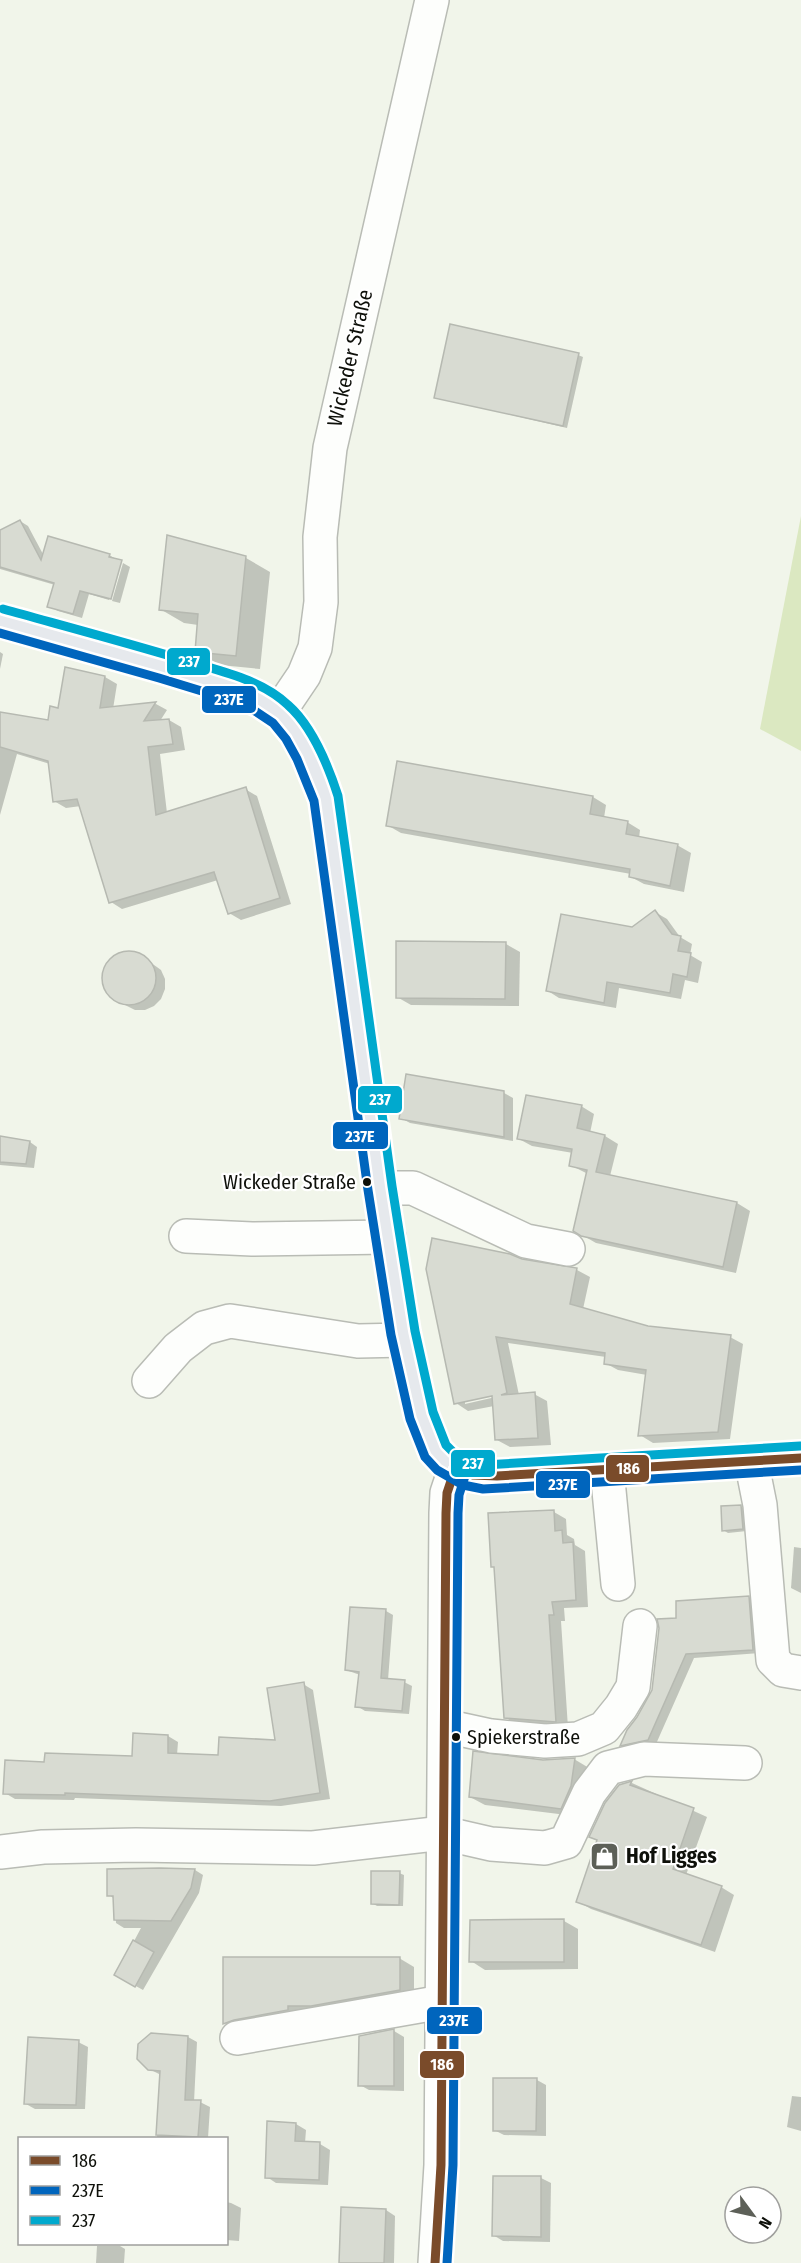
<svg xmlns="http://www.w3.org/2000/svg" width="801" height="2263" font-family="'Fira Sans Condensed',sans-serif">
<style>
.green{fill:#dbe8c1}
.shadow{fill:#0003;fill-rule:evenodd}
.building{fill:#d8dbd2;stroke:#b6b9b1;stroke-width:1.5}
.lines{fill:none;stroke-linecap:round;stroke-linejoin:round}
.minor-casing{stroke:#b9bcb5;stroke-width:36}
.major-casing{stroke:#cfd0cc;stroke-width:36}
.minor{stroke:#fdfefc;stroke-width:33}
.major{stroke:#e6e9ed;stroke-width:33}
.bus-1-casing{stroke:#fff;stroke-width:14}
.bus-2-casing{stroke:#fff;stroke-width:14}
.bus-3-casing{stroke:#fff;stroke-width:14}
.bus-1{stroke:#7a4b2a;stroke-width:9}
.bus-2{stroke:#0065bd;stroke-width:9}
.bus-3{stroke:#00a9ce;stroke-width:9}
.bus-dot{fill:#0e100a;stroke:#fff;stroke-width:2}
.labels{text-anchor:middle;stroke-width:4.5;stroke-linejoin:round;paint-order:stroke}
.bus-label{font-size:20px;fill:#0e100a;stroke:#fff;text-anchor:end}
.street-label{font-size:21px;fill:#0e100a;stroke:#fff}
.poi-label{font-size:21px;font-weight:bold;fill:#0e100a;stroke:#fff;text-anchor:start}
.line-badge{stroke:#fff;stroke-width:2}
.badge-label{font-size:16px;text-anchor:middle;font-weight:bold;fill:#fff}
</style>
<rect width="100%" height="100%" fill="#f1f5ea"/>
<!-- green -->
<polygon class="green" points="801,516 801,751 760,729"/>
<!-- shadow -->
<g class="shadow">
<polygon points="578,355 583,357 567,428 435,397"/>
<polygon points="20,521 28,526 44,556 109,555 118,560 120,562 109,600 89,594 82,618 58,611 49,606 55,585 0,569 0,532"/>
<polygon points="246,558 270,572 260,669 220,665 196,651 198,625 184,623 160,609"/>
<polygon points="123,563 130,567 120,603 112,601"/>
<polygon points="0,652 3,654 0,669"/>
<polygon points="66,669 105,677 117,684 113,709 156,704 167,710 160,721 169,720 181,727 185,750 160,754 167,813 245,789 257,796 291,904 241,920 229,913 218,880 122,909 111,902 81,806 66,808 54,801 50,764 17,754 0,815 0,713 49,722 59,710"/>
<polygon points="593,797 606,805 604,818 627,822 640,830 639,838 677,845 691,853 684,892 644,884 631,877 631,874 401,833 387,825"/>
<polygon points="655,912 667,919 680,937 692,944 690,955 702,962 698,983 685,980 681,999 619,988 616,1008 559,998 548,991"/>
<polygon points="506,944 520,952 519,1006 411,1005 397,997"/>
<polygon points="123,953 133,953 143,957 161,970 165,979 165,989 161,999 154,1006 145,1010 135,1010 115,1000 107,993 103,984 103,974 107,964 114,957"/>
<polygon points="504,1093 513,1098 513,1141 410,1123 401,1118"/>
<polygon points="581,1106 594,1114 590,1133 605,1136 618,1144 610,1176 737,1203 750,1211 736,1273 596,1243 575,1231 588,1174 570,1165 573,1153 532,1146 519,1139"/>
<polygon points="0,1138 30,1142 37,1147 34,1168 0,1165"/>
<path d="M522 1261 577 1270 590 1277 583 1309 648 1327 730 1337 743 1344 730 1439 653 1443 640 1435 647 1375 618 1370 605 1363 606 1357 508 1343 519 1395 534 1394 547 1401 551 1445 510 1447 497 1440 494 1406 468 1411 456 1403ZM499 1394 500 1396 465 1404V1401Z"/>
<polygon points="740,1506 745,1509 747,1531 728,1533 723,1530"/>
<polygon points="554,1512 566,1519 567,1535 574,1539 575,1545 585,1551 588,1607 564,1608 565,1621 561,1621 568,1728 518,1725 506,1718 496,1568 492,1566"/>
<polygon points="794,1547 801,1548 801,1593 791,1588"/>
<polygon points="748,1597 756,1601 760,1653 694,1658 656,1744 629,1749 622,1745 653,1690 678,1619"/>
<polygon points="386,1611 393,1615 388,1680 404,1682 412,1686 409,1714 365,1711 357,1706 360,1675 346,1670"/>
<polygon points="303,1684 313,1690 330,1799 281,1806 75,1798 74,1800 15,1799 5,1793 46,1763 134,1758 168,1736 178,1742 177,1755 220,1757 276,1741"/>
<polygon points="574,1759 589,1768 575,1816 485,1805 470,1797 543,1761"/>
<polygon points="632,1783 707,1817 686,1875 721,1887 734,1895 715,1952 591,1909 577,1901 620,1786"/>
<polygon points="195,1870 203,1875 199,1893 143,1990 116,1975 141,1928 124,1928 116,1923 115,1899 109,1895 108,1871"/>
<polygon points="399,1873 404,1875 403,1906 377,1906 372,1903"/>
<polygon points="564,1921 578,1929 578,1969 485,1970 471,1961"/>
<polygon points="225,1958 399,1958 414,1967 414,1998 239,2032 225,2023"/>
<polygon points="394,2031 404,2037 404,2091 369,2090 360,2085 360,2037"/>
<polygon points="151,2035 188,2037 197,2042 194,2102 200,2102 210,2107 208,2138 157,2138 161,2075 149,2069"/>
<polygon points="78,2042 88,2047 85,2109 35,2109 26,2104"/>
<polygon points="537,2080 546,2085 546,2136 504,2135 494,2130"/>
<polygon points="792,2096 801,2097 801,2131 787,2127"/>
<polygon points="296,2124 306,2130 305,2143 320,2144 330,2150 328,2185 276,2183 267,2177"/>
<polygon points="541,2178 551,2183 550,2242 503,2241 493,2235"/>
<polygon points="226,2202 231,2203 241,2208 239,2241 226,2240"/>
<polygon points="386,2210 395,2216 394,2263 341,2263"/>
<polygon points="97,2246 120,2246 125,2249 124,2263 96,2263"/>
</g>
<!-- building -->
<g class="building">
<polygon points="450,324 579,353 563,426 434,398"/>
<polygon points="20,520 41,560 48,536 110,554 109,557 122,560 111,599 80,591 73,614 47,607 54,583 0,567 0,530"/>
<polygon points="167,535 246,556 236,656 195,652 198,614 159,610"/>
<polygon points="65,667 105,676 100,708 156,702 144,721 169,719 173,744 148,747 156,815 246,787 280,898 228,914 214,872 109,903 77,799 53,802 48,761 0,747 0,712 48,720 50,706 58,708"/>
<polygon points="397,761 593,796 590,814 628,821 626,834 678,844 670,886 629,877 630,869 386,826"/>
<polygon points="655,910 672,934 681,936 678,951 691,953 687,977 673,974 670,993 607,982 604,1003 546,991 561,914 632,927"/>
<polygon points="396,941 506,942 505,999 396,998"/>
<circle cx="129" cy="978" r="27"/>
<polygon points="406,1074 504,1091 504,1137 399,1119"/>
<polygon points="526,1095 582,1105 577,1128 605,1135 596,1172 737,1202 723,1267 581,1236 573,1231 587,1170 569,1166 572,1149 517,1139"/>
<polygon points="0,1136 30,1141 26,1164 0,1162"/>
<polygon points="432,1238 510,1254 522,1259 577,1268 570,1304 648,1326 731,1335 718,1432 638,1436 646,1370 604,1364 605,1353 496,1337 507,1393 501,1395 535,1392 538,1438 495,1440 492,1396 454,1404 426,1269"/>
<polygon points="741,1505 743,1529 722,1531 721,1506"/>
<polygon points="554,1510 555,1531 562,1530 563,1543 573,1542 576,1600 552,1602 554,1615 549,1615 556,1722 504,1718 494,1567 491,1567 488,1513"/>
<polygon points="749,1596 753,1650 686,1654 648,1740 620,1746 627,1730 637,1717 652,1690 659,1628 657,1619 676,1618 676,1601"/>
<polygon points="350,1607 386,1609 381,1678 405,1680 402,1711 355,1707 359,1672 345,1670"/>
<polygon points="304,1682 320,1793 270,1801 65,1793 65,1795 3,1794 5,1760 44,1762 45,1753 132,1756 133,1733 168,1735 168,1753 218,1755 219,1737 275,1740 267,1688"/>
<polygon points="473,1751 543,1760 575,1758 571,1786 561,1809 469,1797"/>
<polygon points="632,1781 630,1785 694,1808 673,1869 722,1886 701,1945 576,1902 597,1840 589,1837 605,1803 619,1785"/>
<polygon points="107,1869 160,1868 195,1869 191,1888 171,1921 114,1920 113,1896 107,1896"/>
<polygon points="371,1871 400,1871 399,1905 371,1904"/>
<polygon points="564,1919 564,1962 469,1962 470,1920"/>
<polygon points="133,1940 154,1952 135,1987 114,1975"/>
<polygon points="223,1957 400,1957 400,1990 311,2006 288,2006 288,2010 234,2020 223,2024"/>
<polygon points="394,2029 394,2086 358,2086 359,2036"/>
<polygon points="151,2033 188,2036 185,2100 201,2100 198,2137 156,2135 160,2071 148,2070 137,2059 138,2044"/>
<polygon points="28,2037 79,2040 76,2105 24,2104"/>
<polygon points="493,2078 537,2078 536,2131 493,2131"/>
<polygon points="267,2121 296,2123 295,2141 320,2142 319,2180 265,2178"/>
<polygon points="493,2176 541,2176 541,2237 492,2236"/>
<polygon points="341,2207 386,2209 384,2263 339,2263"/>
</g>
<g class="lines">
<defs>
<g id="minor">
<polyline points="279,712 304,675 315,648 321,602 320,537 330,448 432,0"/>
<polyline points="380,1188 413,1188 526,1241 568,1249"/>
<polyline points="186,1236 252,1239 389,1237"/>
<polyline points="149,1381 178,1348 204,1328 230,1321 358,1341 405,1340"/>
<polyline points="751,1460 760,1505 773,1660 783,1670 801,1673"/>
<polyline points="607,1470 618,1584"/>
<polyline points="445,1726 491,1736 545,1741 578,1739 604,1728 621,1707 633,1687 640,1626"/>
<polyline points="0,1852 43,1847 136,1845 313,1848 443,1833 491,1844 545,1848 566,1842 589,1793 608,1768 644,1759 745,1763"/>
<polyline points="237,2038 442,2002"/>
<polyline points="435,2263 441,2165 446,1513 447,1493 455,1469"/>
</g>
<path id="major" d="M0 621C62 638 124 654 185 673 213 682 260 693 281 714 304 737 314 768 326 798L380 1188 403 1333 422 1416 436 1451 445 1462 468 1474 483 1477 801 1458"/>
</defs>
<!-- minor casing -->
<use href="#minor" class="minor-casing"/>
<!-- major casing -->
<use href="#major" class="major-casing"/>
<!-- minor -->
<use href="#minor" class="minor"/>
<!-- major -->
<use href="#major" class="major"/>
<defs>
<g id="bus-1">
<polyline points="455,1469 473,1475 497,1476 801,1458"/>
<polyline points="435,2263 441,2165 446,1513 447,1493 455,1469"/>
</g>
<g id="bus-2">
<polyline points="0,633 159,678 231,700 255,711 273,723 286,739 297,759 314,801 368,1190 391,1335 410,1419 425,1457 437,1470 463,1485 483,1489 801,1470"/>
<polyline points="447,2263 453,2165 458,1513 459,1495 466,1473"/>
</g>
<path id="bus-3" d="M3 609C64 626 124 642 184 660 219 671 261 679 288 705 313 727 328 765 338 796L392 1186 415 1331 433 1412 446 1445 453 1452 472 1463 484 1465 800 1446"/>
</defs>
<!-- bus-1 casing -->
<use href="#bus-1" class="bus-1-casing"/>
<!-- bus-2 casing -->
<use href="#bus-2" class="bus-2-casing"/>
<!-- bus-3 casing -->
<use href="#bus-3" class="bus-3-casing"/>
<!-- bus-1 -->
<use href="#bus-1" class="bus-1"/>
<!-- bus-2 -->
<use href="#bus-2" class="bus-2"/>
<!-- bus-3 -->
<use href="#bus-3" class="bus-3"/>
</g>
<!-- icons -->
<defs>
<symbol id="shop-square" viewBox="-11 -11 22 22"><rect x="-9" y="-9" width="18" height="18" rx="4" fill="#5d6058" stroke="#fff"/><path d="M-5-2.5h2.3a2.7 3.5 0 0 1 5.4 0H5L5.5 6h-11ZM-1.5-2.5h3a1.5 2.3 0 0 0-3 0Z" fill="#fff"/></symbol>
</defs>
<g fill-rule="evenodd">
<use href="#shop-square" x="588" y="1840" width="33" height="33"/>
</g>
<!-- markers -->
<g class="bus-dot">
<circle cx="367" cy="1182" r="5"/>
<circle cx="456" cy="1737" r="5"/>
</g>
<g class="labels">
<!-- bus labels -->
<g class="bus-label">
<text x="356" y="1189">Wickeder Straße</text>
<text x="467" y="1744" text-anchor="start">Spiekerstraße</text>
</g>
<!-- street labels -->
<g class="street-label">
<text transform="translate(350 358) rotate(-77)" y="7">Wickeder Straße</text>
</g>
<!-- poi labels -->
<g class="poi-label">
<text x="626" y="1863">Hof Ligges</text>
</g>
</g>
<g class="line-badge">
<rect x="166" y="647" width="45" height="29" rx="6" fill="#00a9ce"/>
<rect x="201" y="685" width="56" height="29" rx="6" fill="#0065bd"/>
<rect x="357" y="1085" width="46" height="29" rx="6" fill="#00a9ce"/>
<rect x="332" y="1121" width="57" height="29" rx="6" fill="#0065bd"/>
<rect x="450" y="1449" width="46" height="29" rx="6" fill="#00a9ce"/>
<rect x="605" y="1454" width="45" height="29" rx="6" fill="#7a4b2a"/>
<rect x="535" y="1470" width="56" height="29" rx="6" fill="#0065bd"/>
<rect x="426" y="2006" width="57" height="29" rx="6" fill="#0065bd"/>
<rect x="419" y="2050" width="46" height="29" rx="6" fill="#7a4b2a"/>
</g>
<g class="badge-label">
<text x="189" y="667">237</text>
<text x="229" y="705">237E</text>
<text x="380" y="1105">237</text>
<text x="360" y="1142">237E</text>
<text x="473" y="1469">237</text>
<text x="628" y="1474">186</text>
<text x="563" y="1490">237E</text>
<text x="454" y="2026">237E</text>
<text x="442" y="2070">186</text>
</g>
<!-- legend -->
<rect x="18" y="2137" width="210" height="108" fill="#ffffff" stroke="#9f9f9d" stroke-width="1.5"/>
<rect x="30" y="2156" width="30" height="9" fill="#7a4b2a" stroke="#9f9f9d" stroke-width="1.5"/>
<text x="72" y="2167" font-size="18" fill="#0e100a">186</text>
<rect x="30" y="2186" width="30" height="9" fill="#0065bd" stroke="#9f9f9d" stroke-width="1.5"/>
<text x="72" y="2197" font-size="18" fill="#0e100a">237E</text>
<rect x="30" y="2216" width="30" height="9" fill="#00a9ce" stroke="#9f9f9d" stroke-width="1.5"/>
<text x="72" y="2227" font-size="18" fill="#0e100a">237</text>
<!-- north arrow -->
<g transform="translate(753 2215) rotate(123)"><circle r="28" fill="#ffffff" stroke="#9f9f9d" stroke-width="1.5"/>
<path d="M0-4.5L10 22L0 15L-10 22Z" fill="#5d6058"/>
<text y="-9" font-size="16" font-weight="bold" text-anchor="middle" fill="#0e100a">N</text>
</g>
</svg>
